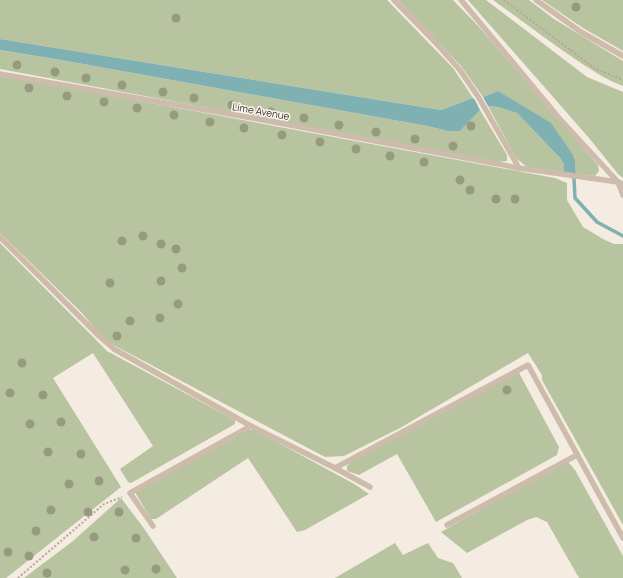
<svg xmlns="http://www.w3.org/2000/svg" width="623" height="578" font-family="Manrope,sans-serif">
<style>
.green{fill:#b8c4a0}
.water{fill:#7fb0b2}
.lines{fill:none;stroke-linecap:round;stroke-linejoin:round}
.stream{stroke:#7fb0b2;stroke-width:3.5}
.path{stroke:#b9a596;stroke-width:2;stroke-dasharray:2 2;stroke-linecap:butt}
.service{stroke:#cdbbac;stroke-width:5.5}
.tree{fill:#969b7f}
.labels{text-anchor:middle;stroke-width:3;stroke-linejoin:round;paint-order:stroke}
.street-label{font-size:10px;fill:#3b302b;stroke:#fbf5ee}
</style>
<rect width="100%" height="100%" fill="#f4ebe1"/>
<!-- green -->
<g class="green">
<polygon points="0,0 387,0 453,68 473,98 441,110 0,39"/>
<polygon points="398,0 453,0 480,28 598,165 599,171 595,176 572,173 573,155 498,91 483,97 461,66"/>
<polygon points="468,0 486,0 587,77 623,92 623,178 618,174 589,138"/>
<path d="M493 0H529L554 19 623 61V86C606 80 590 69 575 59 547 40 521 20 493 0Z"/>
<polygon points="542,0 623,0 623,51 583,28"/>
<polygon points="0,50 61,60 427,126 448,131 460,131 480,110 507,155 507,161 498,162 0,69"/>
<polygon points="0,75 555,178 567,183 567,200 583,227 603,239 614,244 623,244 623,525 542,380 542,375 528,353 400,428 344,456 325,457 106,341 80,311 0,233"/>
<polygon points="488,106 498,107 517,113 560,158 564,164 564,172 527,167 516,158"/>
<polygon points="0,243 107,351 235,420 235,424 131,483 128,482 120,469 153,446 93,353 53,378 121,487 6,578 0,578"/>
<polygon points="518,371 559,447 557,455 436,522 397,454 359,475 347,471 347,466 351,462"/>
<polygon points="244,430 255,430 356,485 369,494 305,530 297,532 248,458 156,519 151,519 133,489"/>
<polygon points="567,461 575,470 623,556 623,578 579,578 547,522 536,517 527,520 467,553 441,532"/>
<polygon points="121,498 143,527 177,578 24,578 73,541"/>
<polygon points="395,543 403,555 428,543 438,558 453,563 462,578 335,578"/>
</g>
<!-- water -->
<g class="water">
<polygon points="0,39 441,110 473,98 475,100 480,110 460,131 448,131 427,126 61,60 0,50"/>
<polygon points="498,91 551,123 573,155 572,173 564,172 564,164 560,158 517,113 498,107 488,106 483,97"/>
</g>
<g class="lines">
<!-- stream -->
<polyline class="stream" points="571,157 573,160 575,198 597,222 623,236"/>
<!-- path -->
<g class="path">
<polyline points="504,0 594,68 623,80"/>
<polyline points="18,578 104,504 122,497"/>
</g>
<!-- service -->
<g class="service">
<polyline points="394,0 435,42 460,70 479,98 519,168"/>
<polyline points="461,0 559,118 618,182 623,195"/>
<polyline points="536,0 581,32 623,56"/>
<polyline points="0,74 263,120 519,168 618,182 623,184"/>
<polyline points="0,237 99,336 114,349 251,426 335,468 370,487"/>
<polyline points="335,468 528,365 623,538"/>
<polyline points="447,525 577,455"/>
<polyline points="153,526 130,493 251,426"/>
</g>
</g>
<!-- trees -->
<g class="tree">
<circle cx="576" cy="7" r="4.5"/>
<circle cx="176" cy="18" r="4.5"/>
<circle cx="17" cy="65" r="4.5"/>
<circle cx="55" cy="72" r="4.5"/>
<circle cx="86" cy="78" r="4.5"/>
<circle cx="122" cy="85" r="4.5"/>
<circle cx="29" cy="88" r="4.5"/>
<circle cx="163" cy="92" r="4.5"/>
<circle cx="67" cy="96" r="4.5"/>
<circle cx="194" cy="98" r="4.5"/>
<circle cx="104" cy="102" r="4.5"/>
<circle cx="232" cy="105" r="4.5"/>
<circle cx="137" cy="108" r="4.5"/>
<circle cx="271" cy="112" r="4.5"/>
<circle cx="174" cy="115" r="4.5"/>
<circle cx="304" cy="118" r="4.5"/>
<circle cx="210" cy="122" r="4.5"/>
<circle cx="339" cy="125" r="4.5"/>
<circle cx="471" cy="126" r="4.5"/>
<circle cx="244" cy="128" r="4.5"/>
<circle cx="376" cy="132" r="4.5"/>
<circle cx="282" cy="135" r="4.5"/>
<circle cx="415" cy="139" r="4.5"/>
<circle cx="320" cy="142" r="4.5"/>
<circle cx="453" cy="146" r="4.5"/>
<circle cx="356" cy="149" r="4.5"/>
<circle cx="390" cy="156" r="4.5"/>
<circle cx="424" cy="162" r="4.5"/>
<circle cx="460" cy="180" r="4.5"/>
<circle cx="470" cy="190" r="4.5"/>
<circle cx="496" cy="199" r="4.5"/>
<circle cx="515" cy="199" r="4.5"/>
<circle cx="143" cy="236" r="4.5"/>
<circle cx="122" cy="241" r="4.5"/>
<circle cx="161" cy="244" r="4.5"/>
<circle cx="176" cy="249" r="4.5"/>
<circle cx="182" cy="268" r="4.5"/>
<circle cx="161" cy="281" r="4.5"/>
<circle cx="110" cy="283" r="4.5"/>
<circle cx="178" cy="304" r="4.5"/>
<circle cx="160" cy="318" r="4.5"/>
<circle cx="130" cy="321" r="4.5"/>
<circle cx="117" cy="336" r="4.5"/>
<circle cx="22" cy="363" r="4.5"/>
<circle cx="507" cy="390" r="4.5"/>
<circle cx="10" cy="393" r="4.5"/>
<circle cx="43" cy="395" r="4.5"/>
<circle cx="61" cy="422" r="4.5"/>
<circle cx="30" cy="424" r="4.5"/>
<circle cx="48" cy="452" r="4.5"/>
<circle cx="81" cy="454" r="4.5"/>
<circle cx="99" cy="481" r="4.5"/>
<circle cx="69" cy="484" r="4.5"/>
<circle cx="51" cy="510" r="4.5"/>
<circle cx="88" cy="512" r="4.5"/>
<circle cx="119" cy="512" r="4.5"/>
<circle cx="36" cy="531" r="4.5"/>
<circle cx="94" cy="537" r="4.5"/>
<circle cx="136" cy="538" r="4.5"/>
<circle cx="8" cy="552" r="4.5"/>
<circle cx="29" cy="556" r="4.5"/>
<circle cx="156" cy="569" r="4.5"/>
<circle cx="125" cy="570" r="4.5"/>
<circle cx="47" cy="573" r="4.5"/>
</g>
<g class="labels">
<!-- street labels -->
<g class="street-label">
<text transform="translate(261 111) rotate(10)" y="4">Lime Avenue</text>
</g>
</g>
</svg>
